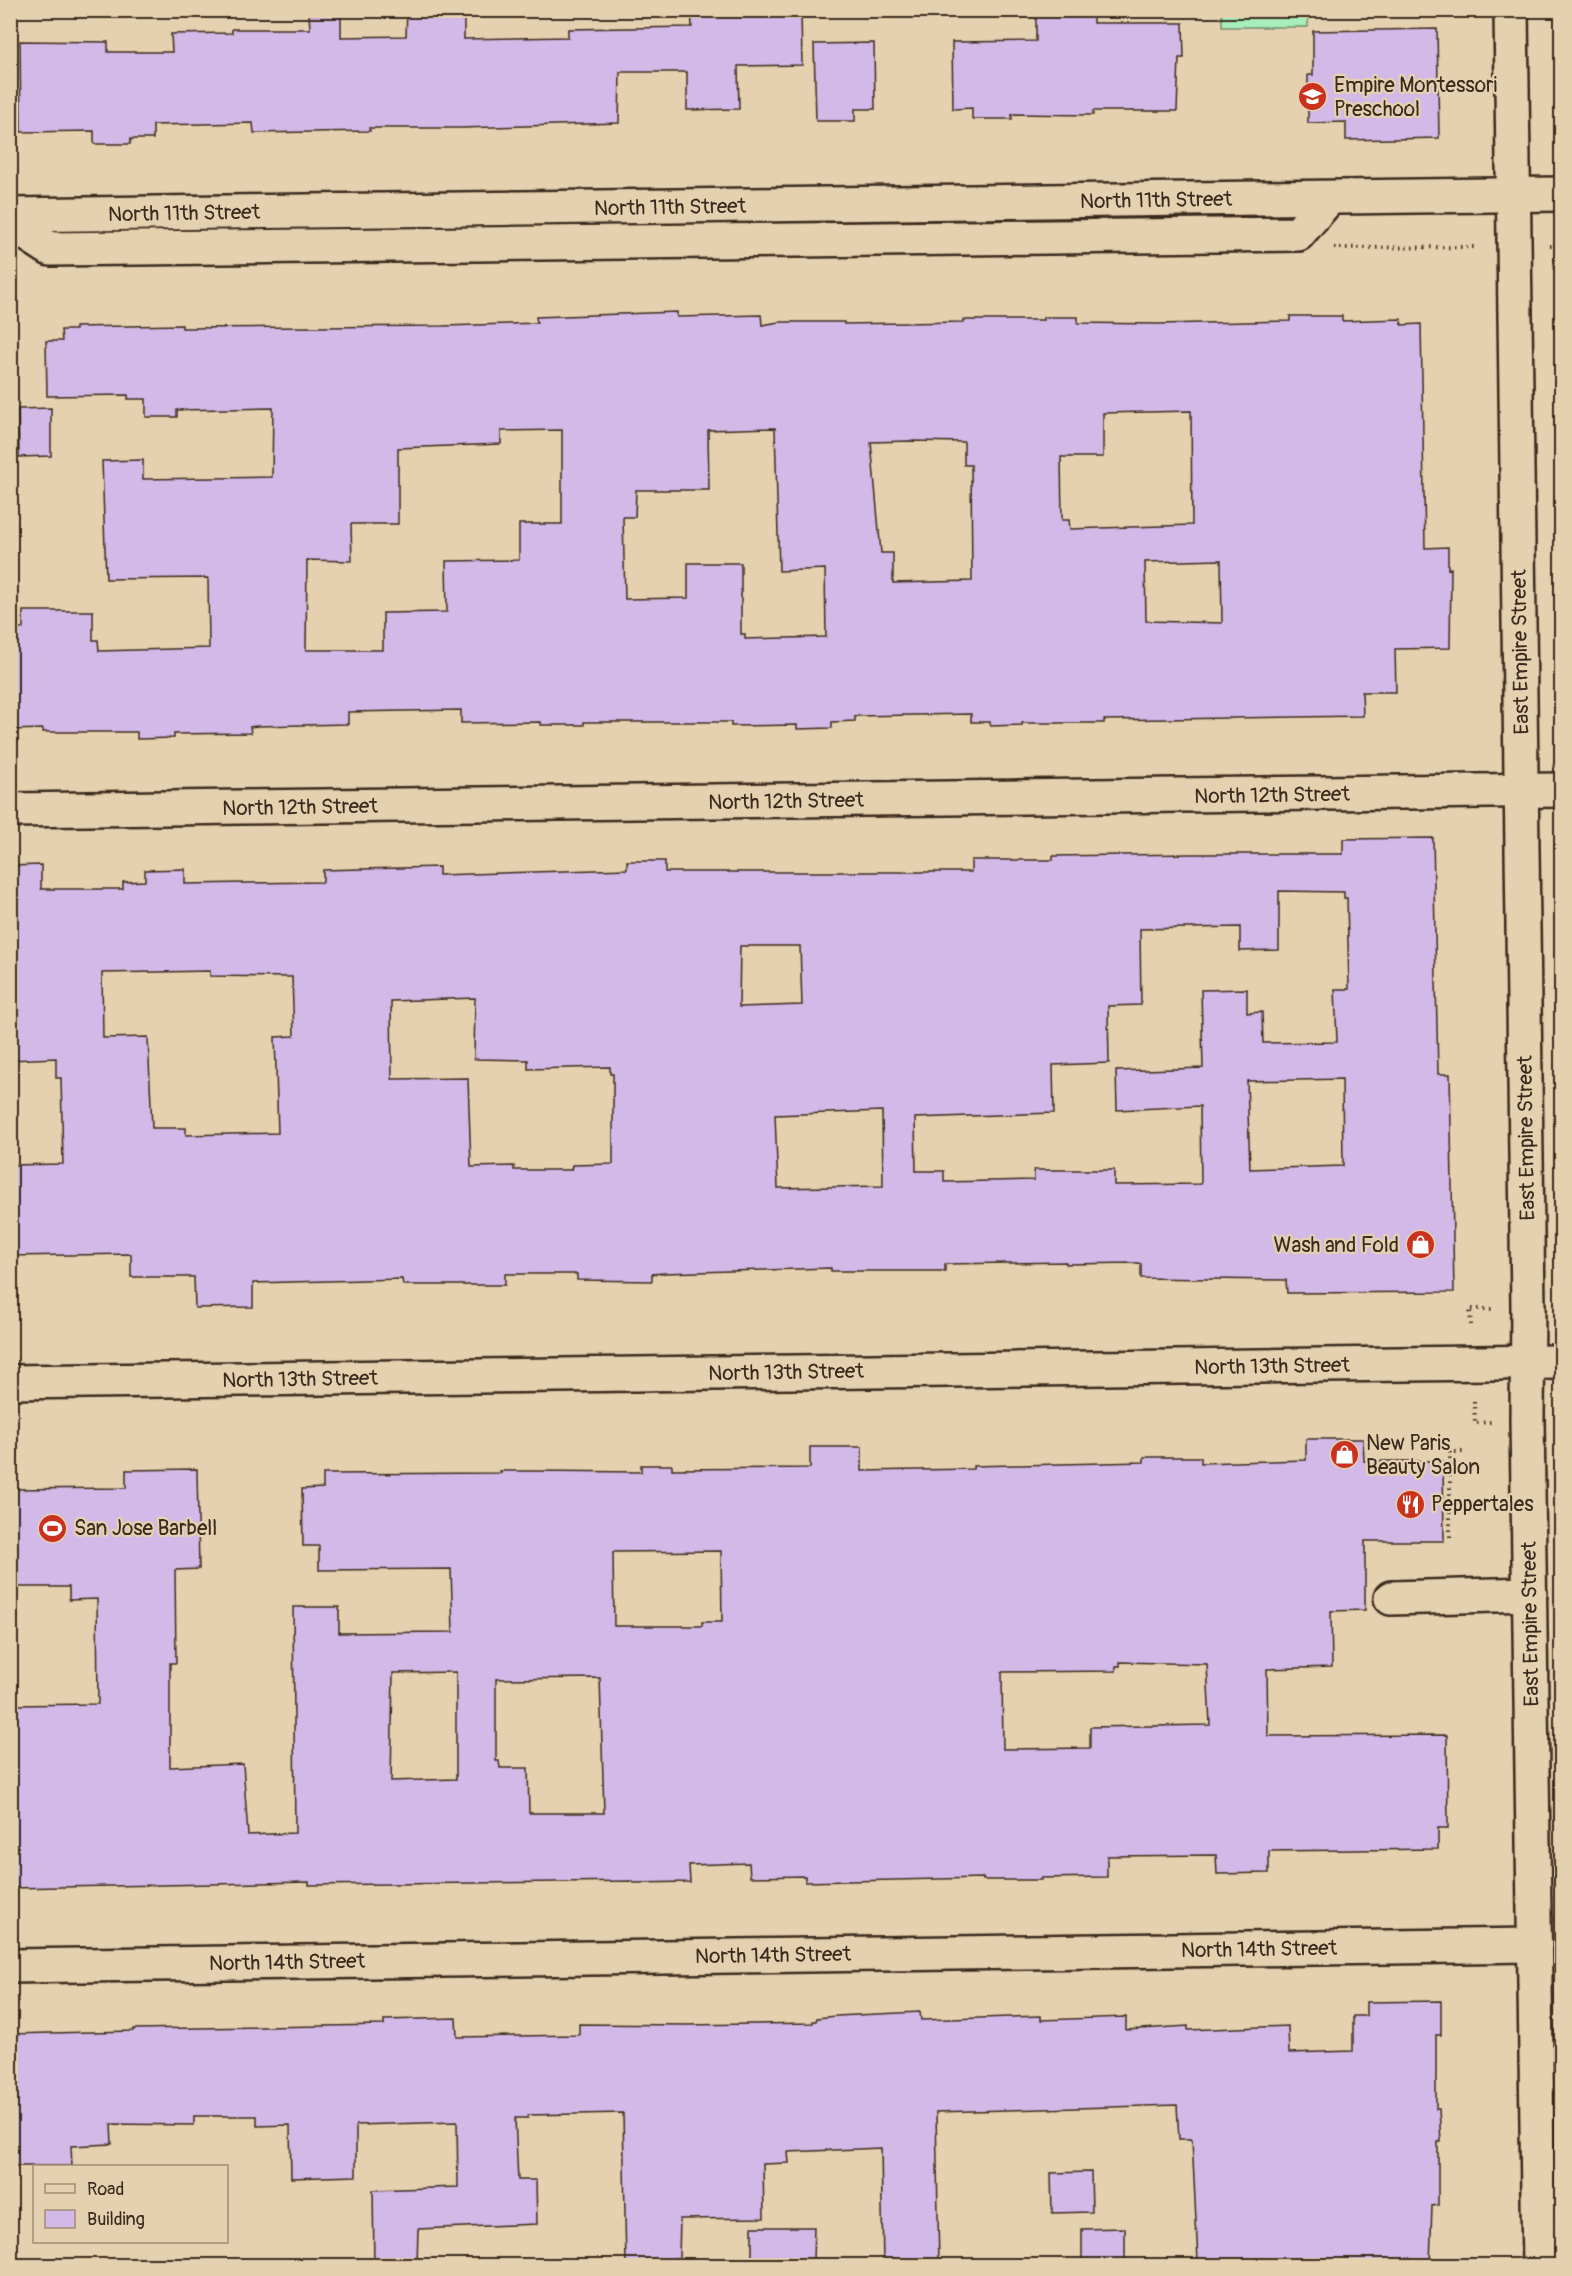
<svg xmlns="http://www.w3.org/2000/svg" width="1572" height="2276" font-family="Pangolin,sans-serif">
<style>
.green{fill:#a7eebb;stroke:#718c6c;stroke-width:1.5}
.building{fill:#d3b9e7;stroke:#3b2a1e;stroke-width:1.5;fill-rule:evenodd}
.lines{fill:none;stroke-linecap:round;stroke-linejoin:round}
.minor-casing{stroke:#3b2a1e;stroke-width:38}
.major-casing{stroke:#3b2a1e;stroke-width:38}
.path{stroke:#3b2a1e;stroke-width:4;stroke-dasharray:1.5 4.5;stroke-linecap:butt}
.minor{stroke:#e5d1af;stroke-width:33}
.major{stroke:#e5d1af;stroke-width:33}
.labels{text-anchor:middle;stroke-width:4.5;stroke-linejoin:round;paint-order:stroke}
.poi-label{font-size:21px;fill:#3b2a1e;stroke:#e5d1af;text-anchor:start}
.street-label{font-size:21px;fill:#3b2a1e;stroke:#e5d1af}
</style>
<rect width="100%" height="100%" fill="#e5d1af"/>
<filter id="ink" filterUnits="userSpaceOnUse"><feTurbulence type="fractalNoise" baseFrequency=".0167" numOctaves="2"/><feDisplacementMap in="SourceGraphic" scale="12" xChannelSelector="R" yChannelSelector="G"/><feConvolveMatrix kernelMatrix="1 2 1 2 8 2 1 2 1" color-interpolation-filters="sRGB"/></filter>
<g filter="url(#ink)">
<!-- green -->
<rect class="green" x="1222" y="11" width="86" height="16"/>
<!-- building -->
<g class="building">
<polygon points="407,10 464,10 464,39 568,37 568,29 692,27 691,10 801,10 802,65 738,66 739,109 687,110 687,72 620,72 619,123 462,128 369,128 370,131 254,133 253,123 153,125 153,139 131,139 130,144 94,144 94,131 21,132 20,41 108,42 108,52 172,52 171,34 232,33 232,29 310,29 309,14 341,13 341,37 406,36"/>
<polygon points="1036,13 1093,14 1093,23 1183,23 1184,58 1179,58 1177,111 1093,111 1093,115 1012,114 1012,119 972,119 972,108 953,109 952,42 1036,41"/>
<polygon points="1437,29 1439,138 1346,140 1346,122 1308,123 1308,75 1313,75 1313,31"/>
<polygon points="874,43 875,109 855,109 855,121 816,121 814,44"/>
<path d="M677 312V317L761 315 762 325 779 322H844V324L963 322V320H1043V317H1078V323L1159 324 1290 321V316H1342V321L1401 319 1402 325 1421 324 1425 548 1448 547V569L1451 568 1450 648 1395 649 1396 692H1362L1363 716 1104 720V723H1022V725L990 726V722H971V714L855 716V721L832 722V728L797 729V725L731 726V722H584V725H541V722L461 723V710L348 712V724L257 726 250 727 251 733 174 734V738L137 739V732H43V729L10 730V628H23V611H93V640H98L99 651 209 648 208 578 106 579 102 461 143 460V479L272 477 273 408 177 410V417H146V399H128V395L47 396 46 341H62L61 330H75V327L182 325V328L443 326 537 323 536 317ZM1191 411 1192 525 1070 529 1069 520H1062L1061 457H1103V413ZM775 428 779 571 825 569 826 637 745 639V634H741V563H688V598L625 599 623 517H635L636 490H709L708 430ZM562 430V524H519V560L446 561 447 612 383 613V650H306L307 560 352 561 351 524H398V448L501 444V431ZM910 441 964 442V465H971L972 581 893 583V553H881L871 442ZM1221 560 1222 623 1146 621 1145 562Z"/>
<polygon points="51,408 51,456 19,457 18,409"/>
<path d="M1433 838 1438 1074H1450L1454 1292 1287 1293 1286 1280 1141 1278V1264L1138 1263 1066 1264V1262L945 1264V1271H831V1268L665 1273 652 1274V1281L577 1280V1274H505V1285H403L402 1279 253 1283V1307L195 1308 194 1277H131V1254L10 1256V1165L63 1164 61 1078H56V1058L10 1060V866L41 865V889H123V882L145 881V870L185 869V884L323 882V870L439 867V875L627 869V861H665V872H971V860H1053V856L1191 854H1343V839ZM1279 891 1344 892V898H1347L1349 989H1335L1337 1042 1263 1043 1262 1012 1247 1013V989L1201 990 1203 1068 1116 1071 1117 1110 1200 1106 1201 1184 1114 1185V1170H1034V1180L944 1182V1171H916L915 1118 1054 1113 1053 1065 1109 1063 1108 1006 1141 1005 1140 929 1240 927V951L1279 950ZM740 946H800L802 1005 739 1007ZM210 971V976L292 977 294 1036 275 1037 278 1133 186 1135V1128H152L148 1037 103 1038 102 973ZM475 998 474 1059 528 1060V1069L610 1067V1074H613V1164L572 1165 571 1170H514V1166L471 1167 468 1078 392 1079 391 1001ZM1342 1079 1343 1166 1250 1169 1247 1081ZM882 1111 883 1186 778 1188 775 1115Z"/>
<path d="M1306 1439H1363L1364 1461H1443L1444 1541H1365V1610L1331 1611 1332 1667 1267 1669 1268 1736 1447 1735 1448 1828H1438V1849L1269 1851V1873L1217 1874 1216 1855 1107 1856V1877L1041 1878V1880H983V1878L805 1882V1876L750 1877 749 1863 689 1865 690 1882 633 1883V1881L309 1885V1882L10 1888V1705L98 1704 97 1599 69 1600V1587H10V1489L126 1488V1470L197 1469 199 1569 175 1570 176 1663H170V1767L243 1764 248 1835 295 1833 293 1607H339V1633L453 1632 451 1569 319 1570V1546H303L302 1489 323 1488V1474L501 1473 500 1471H533L641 1472V1465H672V1469L810 1468V1447H862V1471L973 1469V1466L1144 1462V1457H1201V1463L1306 1460ZM721 1551 722 1622H702V1626H614L613 1552ZM1120 1662 1207 1664 1210 1725 1090 1727V1748L1003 1749 1002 1672 1116 1671V1666H1120ZM456 1672V1779L391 1781 393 1673ZM600 1678 604 1813H529L528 1768H500L499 1761H496V1679Z"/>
<polygon points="1441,2001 1441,2035 1436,2035 1436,2109 1439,2109 1441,2142 1438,2142 1438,2205 1432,2206 1430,2265 1365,2265 1365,2262 1299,2264 1299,2259 1198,2261 1192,2139 1179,2139 1177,2105 936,2112 939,2265 883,2265 881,2148 788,2152 789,2163 763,2164 764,2218 680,2219 679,2258 674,2258 674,2265 626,2265 623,2113 528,2115 528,2118 515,2118 518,2180 536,2180 537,2224 418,2229 417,2265 374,2265 373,2190 458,2187 457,2122 356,2125 356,2176 291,2178 290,2125 257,2126 257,2116 194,2116 194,2125 111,2124 112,2144 71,2146 72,2166 10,2166 10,2034 133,2031 134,2029 384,2025 384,2020 456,2018 457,2037 579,2035 579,2024 685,2025 813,2023 813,2021 816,2021 817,2018 836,2016 920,2012 921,2020 1041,2016 1041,2020 1126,2017 1126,2030 1188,2026 1188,2030 1288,2026 1289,2053 1353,2051 1353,2016 1366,2016 1366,2002"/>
<polygon points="1091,2172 1092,2212 1052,2213 1051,2173"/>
<polygon points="752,2227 814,2227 813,2260 793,2260 793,2265 752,2265"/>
<polygon points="1125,2228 1125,2265 1082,2265 1082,2229"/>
</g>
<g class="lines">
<defs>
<g id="minor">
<polyline points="1511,10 1528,1308 1527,1419 1539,2266"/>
<polyline points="10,223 50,249 1298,234 1329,198"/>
<polyline points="10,810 1562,790"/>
<polyline points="1391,1598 1530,1594"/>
<polyline points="10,1966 1535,1945"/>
</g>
<g id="major">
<polyline points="10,215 1562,194"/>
<polyline points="10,1382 1562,1362"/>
</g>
</defs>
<!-- minor casing -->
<use href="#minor" class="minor-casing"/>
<!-- major casing -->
<use href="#major" class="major-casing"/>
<!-- path -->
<g class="path">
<polyline points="1550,246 1562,246"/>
<polyline points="1334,248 1477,247"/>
<polyline points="1471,1325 1470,1309 1492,1309"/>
<polyline points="1474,1401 1475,1423 1491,1422"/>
<polyline points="1450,1537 1450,1452 1465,1452"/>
</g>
<!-- minor -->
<use href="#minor" class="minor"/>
<!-- major -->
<use href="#major" class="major"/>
</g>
</g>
<!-- icons -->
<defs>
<symbol id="school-disc" viewBox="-11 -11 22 22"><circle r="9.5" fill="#c8321e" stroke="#e5d1af"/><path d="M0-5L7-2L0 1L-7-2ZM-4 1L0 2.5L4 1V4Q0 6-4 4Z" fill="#fff"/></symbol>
<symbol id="shop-disc" viewBox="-11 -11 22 22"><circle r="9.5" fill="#c8321e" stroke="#e5d1af"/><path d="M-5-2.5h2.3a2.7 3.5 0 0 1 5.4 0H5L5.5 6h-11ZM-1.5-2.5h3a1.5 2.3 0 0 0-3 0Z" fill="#fff"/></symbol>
<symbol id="restaurant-disc" viewBox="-11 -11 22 22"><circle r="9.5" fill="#c8321e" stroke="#e5d1af"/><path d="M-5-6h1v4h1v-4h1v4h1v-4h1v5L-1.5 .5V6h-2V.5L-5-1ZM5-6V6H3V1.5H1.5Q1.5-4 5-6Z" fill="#fff"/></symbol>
<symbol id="stadium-disc" viewBox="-11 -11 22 22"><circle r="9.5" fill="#c8321e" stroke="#e5d1af"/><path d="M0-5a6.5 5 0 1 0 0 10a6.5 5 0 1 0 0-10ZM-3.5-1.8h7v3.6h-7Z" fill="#fff"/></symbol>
</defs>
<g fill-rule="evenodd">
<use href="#school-disc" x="1296" y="80" width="33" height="33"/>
<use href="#shop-disc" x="1404" y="1228" width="33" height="33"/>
<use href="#shop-disc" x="1328" y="1438" width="33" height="33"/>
<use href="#restaurant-disc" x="1394" y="1488" width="33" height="33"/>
<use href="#stadium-disc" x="36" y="1512" width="33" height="33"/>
</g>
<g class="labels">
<!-- poi labels -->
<g class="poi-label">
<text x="1334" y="92">Empire Montessori<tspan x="1334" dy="24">Preschool</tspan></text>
<text x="1399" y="1252" text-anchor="end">Wash and Fold</text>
<text x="1366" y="1450">New Paris<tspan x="1366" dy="24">Beauty Salon</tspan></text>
<text x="1431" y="1511">Peppertales</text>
<text x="74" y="1535">San Jose Barbell</text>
</g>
<!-- street labels -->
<g class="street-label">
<text transform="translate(1156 200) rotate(-1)" y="7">North 11th Street</text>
<text transform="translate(670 207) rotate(-1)" y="7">North 11th Street</text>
<text transform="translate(184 213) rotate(-1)" y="7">North 11th Street</text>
<text transform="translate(1520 652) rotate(-91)" y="7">East Empire Street</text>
<text transform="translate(1272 795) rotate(-1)" y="7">North 12th Street</text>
<text transform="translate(786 801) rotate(-1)" y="7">North 12th Street</text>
<text transform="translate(300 807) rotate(-1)" y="7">North 12th Street</text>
<text transform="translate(1526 1138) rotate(-91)" y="7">East Empire Street</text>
<text transform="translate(1272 1366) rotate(-1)" y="7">North 13th Street</text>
<text transform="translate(786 1372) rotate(-1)" y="7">North 13th Street</text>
<text transform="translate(300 1379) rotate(-1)" y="7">North 13th Street</text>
<text transform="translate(1530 1624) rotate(-91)" y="7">East Empire Street</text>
<text transform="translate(1259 1949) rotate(-1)" y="7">North 14th Street</text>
<text transform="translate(773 1955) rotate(-1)" y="7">North 14th Street</text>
<text transform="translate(287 1962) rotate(-1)" y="7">North 14th Street</text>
</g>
</g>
<!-- margin -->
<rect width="1572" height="2276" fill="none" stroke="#e5d1af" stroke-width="36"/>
<rect x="18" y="18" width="1536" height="2240" fill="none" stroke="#3b2a1e" stroke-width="2" filter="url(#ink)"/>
<!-- legend -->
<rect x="33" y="2165" width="195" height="78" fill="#e5d1af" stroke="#a18e75" stroke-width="1.5"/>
<rect x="45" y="2184" width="30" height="9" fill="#e5d1af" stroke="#a18e75" stroke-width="1.5"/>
<text x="87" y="2195" font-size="18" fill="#3b2a1e">Road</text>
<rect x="45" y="2210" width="30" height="18" fill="#d3b9e7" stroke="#a18e75" stroke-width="1.5"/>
<text x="87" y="2225" font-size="18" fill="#3b2a1e">Building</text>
</svg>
